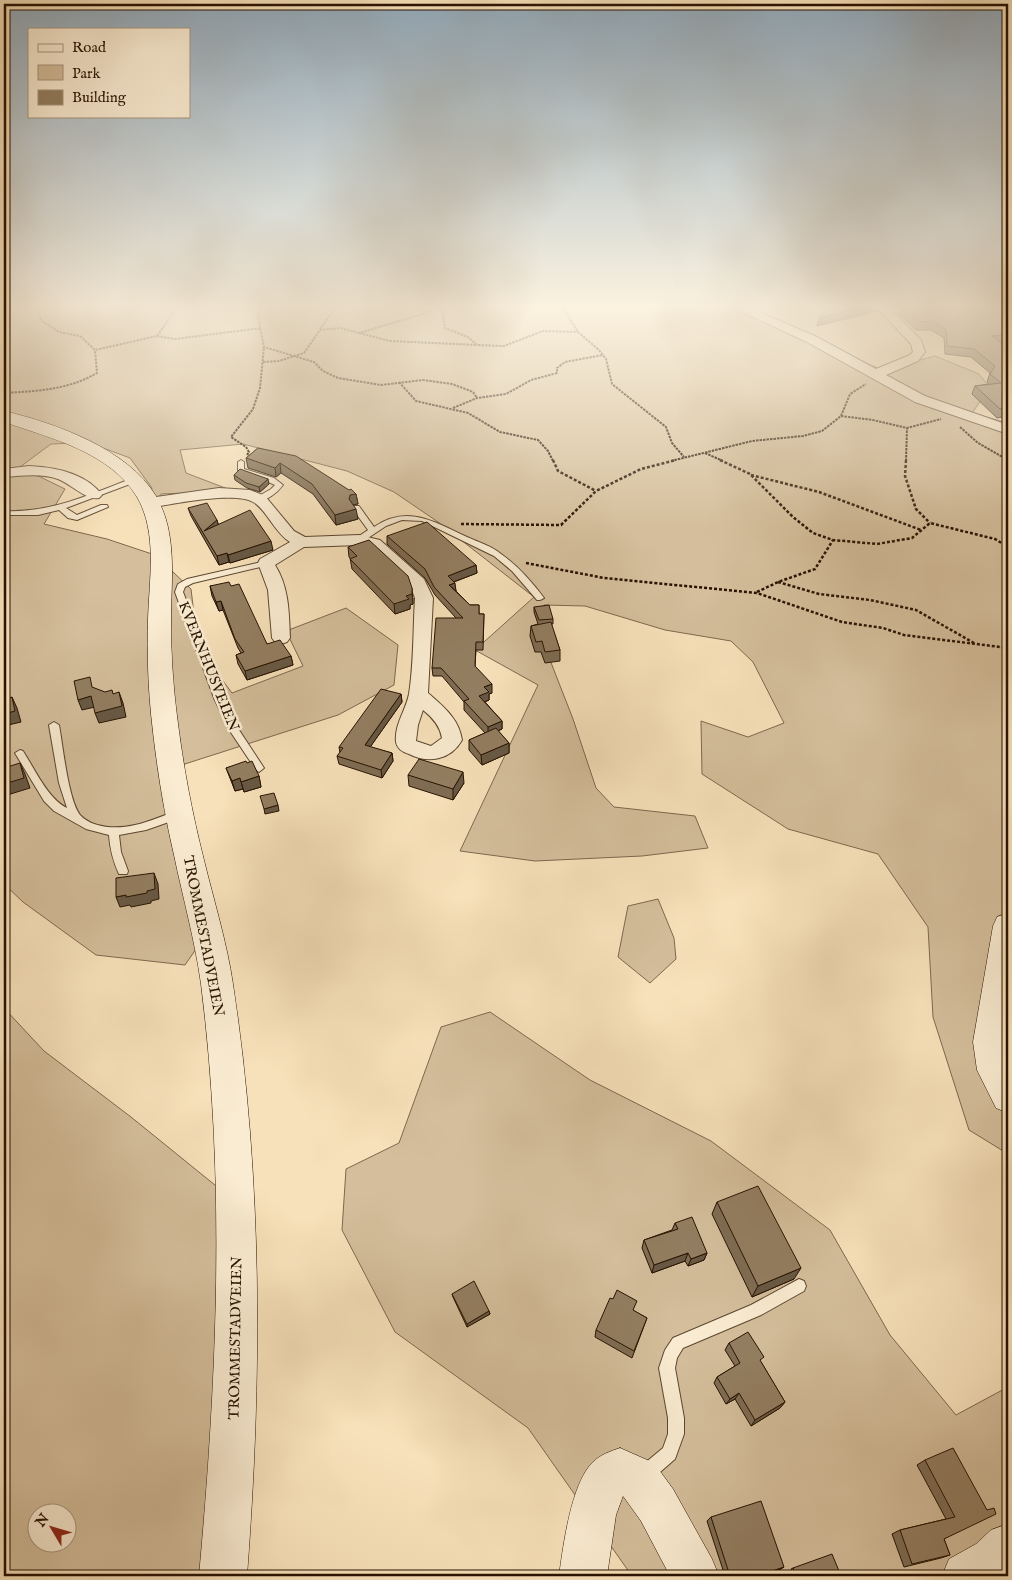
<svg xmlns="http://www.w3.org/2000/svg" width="1012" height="1580" font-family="'IM FELL English',serif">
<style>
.green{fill:#d4be9b;stroke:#7e684e;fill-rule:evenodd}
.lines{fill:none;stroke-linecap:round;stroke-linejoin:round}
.lane-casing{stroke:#5b462f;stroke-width:2}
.street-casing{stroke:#5b462f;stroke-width:2}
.secondary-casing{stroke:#271201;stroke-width:1}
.path-far1{stroke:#271201;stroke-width:2;stroke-dasharray:2.5 1;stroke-linecap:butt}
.path{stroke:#271201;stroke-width:2.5;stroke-dasharray:3 2;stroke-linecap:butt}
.lane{fill:#faecd2;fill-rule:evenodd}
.street{fill:#faecd2;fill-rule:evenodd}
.secondary{fill:#faecd2;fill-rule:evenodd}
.wall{fill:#7e6c53;stroke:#271201}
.shaded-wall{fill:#675844;stroke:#271201}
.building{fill:#937e61;stroke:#271201}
.labels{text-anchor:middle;stroke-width:5;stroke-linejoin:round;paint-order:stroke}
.street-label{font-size:15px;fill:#271201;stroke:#faecd2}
</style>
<rect width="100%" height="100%" fill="#f7e1ba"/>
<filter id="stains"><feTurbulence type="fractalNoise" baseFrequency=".004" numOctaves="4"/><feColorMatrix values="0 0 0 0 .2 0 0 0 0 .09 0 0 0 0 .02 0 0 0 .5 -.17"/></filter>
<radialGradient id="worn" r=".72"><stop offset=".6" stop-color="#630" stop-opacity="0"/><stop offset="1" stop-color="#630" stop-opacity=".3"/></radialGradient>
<!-- green -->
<g class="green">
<polygon points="4,308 741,308 832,350 883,370 935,356 979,374 990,388 972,413 1008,423 1008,1154 969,1130 933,1017 928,927 878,854 788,829 702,774 701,721 748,737 784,723 753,662 731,641 665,630 585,606 544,605 550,660 573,719 596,788 614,807 695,816 708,848 642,856 535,861 460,851 538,685 475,650 534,597 438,522 394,492 347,471 243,444 180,450 186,473 233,491 161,494 146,514 152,488 130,458 95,445 77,443 51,444 20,467 65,489 44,524 107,539 155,555 191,589 196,631 209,662 232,693 303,666 286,631 346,608 398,645 394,685 338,715 166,770 205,936 185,965 96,955 23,902 4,884"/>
<polygon points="658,899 674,938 676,959 650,983 618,957 628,906"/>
<path d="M4 1008 44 1051 131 1117 226 1194 228 1486 223 1576H4ZM38 1512H68V1542H38Z"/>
<polygon points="490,1012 590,1080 711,1141 830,1230 890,1335 956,1415 1008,1387 1008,1576 632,1576 528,1428 395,1332 342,1230 346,1169 399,1143 441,1027"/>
</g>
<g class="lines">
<defs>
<g id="lane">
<path d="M241 460 244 462V469L274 478 283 485C277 493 267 501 257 501V497L271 489 275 485 268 482 238 471V462Z"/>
<path d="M131 479 138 481 66 508 77 515 101 505H107L108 507 77 520 68 518 59 510 38 515H4V511C51 513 88 495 131 479Z"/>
<path d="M353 506H359L374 527C408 504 434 522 467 537 478 542 492 546 501 554 518 566 532 582 544 598L540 600H537L512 571 494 556 422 521 402 520 386 526 362 542H356V538L368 530 352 508Z"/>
<polygon points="266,561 269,561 269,565 193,583 185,587 183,592 224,698 239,730 264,768 259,772 256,770 230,731 214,698 175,592 178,584 187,579"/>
<path d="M54 722 59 725C63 746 68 799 80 815 93 829 118 829 135 825 150 822 164 815 179 810L183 811 184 814 183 817 146 830 119 835 121 852 128 871 127 874H119C113 861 110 849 109 835L86 829 54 811 44 801 15 753 20 750 23 751C34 768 48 799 67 808L59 783 49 725Z"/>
<polygon points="799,1279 804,1281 806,1286 804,1291 761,1315 683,1348 677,1358 675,1368 684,1418 684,1434 675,1459 651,1480 645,1482 639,1480 637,1474 639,1468 663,1448 668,1434 668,1418 659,1368 665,1350 673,1338 751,1305"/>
</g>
<g id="street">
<polygon points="734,308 750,308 815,336 876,369 910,355 913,352 911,344 877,308 890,308 921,340 925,352 918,361 886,375 925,396 1008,425 1008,434 915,402 807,342"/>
<path d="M29 466C54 467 86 473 102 495L99 498C87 501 71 484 58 479 41 473 22 476 4 477V469Z"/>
<path d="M219 488 250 490 265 496 294 531 305 537 359 535 380 540 424 579 433 598 428 693C444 707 459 719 462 740 451 760 428 764 409 754 403 752 397 749 396 742 394 725 406 710 409 694 414 662 413 630 415 598L410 585 369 547 359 545 304 547 275 565C289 587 289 612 290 638L287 642 281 644 275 642 272 638 268 590 258 563 260 559 290 542C274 532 267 510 253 502 235 491 171 504 149 508L143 506 141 503 143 500 149 498ZM423 710C433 718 440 726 442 738L431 746 416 741 418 725Z"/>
</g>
<g id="secondary">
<path d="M4 411C55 423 128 449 156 496 178 534 171 579 171 621 171 653 173 685 177 716 183 765 192 813 204 860 214 901 227 943 233 984 263 1180 262 1380 247 1576H199C217 1379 226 1181 201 984 195 941 183 898 174 855 163 808 156 762 151 714 148 683 147 651 148 620 149 580 158 533 137 497 110 452 50 438 4 422Z"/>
<polygon points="1008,913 1008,1113 996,1108 977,1070 973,1042 993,926 997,917"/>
<path d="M620 1448 654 1463 673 1489 712 1559 719 1576H670L641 1521 623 1496 616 1515 607 1576H559C563 1547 571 1483 593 1462 600 1455 611 1451 620 1448Z"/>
<polygon points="1008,1524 1008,1576 942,1576 949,1559 976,1544 991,1530"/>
</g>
</defs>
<!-- lane casing -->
<use href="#lane" class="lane-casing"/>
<!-- street casing -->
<use href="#street" class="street-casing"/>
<!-- secondary casing -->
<use href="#secondary" class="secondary-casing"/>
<!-- path-far1 -->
<g class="path-far1">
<polyline points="36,308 42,321 59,332 80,336 95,350 157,336 175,339 261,328"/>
<polyline points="260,308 258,316 264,347 314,362 323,371 338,378 381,385 423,380 452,384 473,392 477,398"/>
<polyline points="439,308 443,312 445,328 468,337 477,345 504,346 543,331 578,332"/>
<polyline points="563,308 578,332 599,350 606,359 612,384 666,427 672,443 684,457"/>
<polyline points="320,329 335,308"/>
<polyline points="359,333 390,341 477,345"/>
<polyline points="157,336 173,313 168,308"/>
<polyline points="263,362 279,361 304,353 320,330 340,328 359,333 420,315 434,308"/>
<polyline points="399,382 416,401 468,413 500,432 538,440 548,451 553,461"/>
<path d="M4 393C37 391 68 390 97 373L95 350"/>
<polyline points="453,408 477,398 506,394 531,380 557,373 557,368 565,362 603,355"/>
<polyline points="841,416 873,420 907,428 941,419"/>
<polyline points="960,427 978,443 1008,460"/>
<polyline points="705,453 723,461"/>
<polyline points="247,455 249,452 246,447 231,437 253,409 260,388 264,347"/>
<polyline points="671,461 752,441 803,436 822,431 841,416 850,394 866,384"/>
<polyline points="906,461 907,428"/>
</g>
<!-- path -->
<g class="path">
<polyline points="553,460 558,471 596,491"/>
<polyline points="720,460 750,474 793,517 813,533 833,540 877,544 912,538 930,523 995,539 1008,547"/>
<polyline points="906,460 905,476 916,509 930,523"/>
<polyline points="751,475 819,492 921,530"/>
<polyline points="461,524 561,525 596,491 641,469 676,460"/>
<polyline points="526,563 604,578 757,593 842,622 883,628 904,635 1008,648"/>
<polyline points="778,582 819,594 870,600 916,610 974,643"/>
<polyline points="757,592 778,582 815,569 833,540"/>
</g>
<!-- lane -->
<use href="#lane" class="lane"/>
<!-- street -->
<use href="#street" class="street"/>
<!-- secondary -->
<use href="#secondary" class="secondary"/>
</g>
<!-- wall -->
<g class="wall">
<polygon points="901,308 999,308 1002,343 1008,348 1008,416 997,418 972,394 975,386 989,384 987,382 990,373 971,357 945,354 944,338 931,330 916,330 899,314"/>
<polygon points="1003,308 1008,308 1008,312"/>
<polygon points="258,448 356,494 358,504 353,505 358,519 336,525 313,494 281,473 276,477 248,468 246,458"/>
<polygon points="234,475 268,479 269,484 260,492 247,488 235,480"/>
<polygon points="188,508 217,520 218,524 273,550 230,563 229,562 219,565 191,516"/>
<polygon points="387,536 476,565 477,573 454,582 456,591 470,605 479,605 479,614 484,614 483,650 476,650 475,666 492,693 489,694 489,700 485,702 502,721 502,729 498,731 509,743 509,753 482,765 469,750 469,740 485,733 464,710 464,702 442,676 433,676 432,668 456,618 435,595 425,578 387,544"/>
<polygon points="348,547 413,598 413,604 410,605 410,609 395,614 352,569 350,558 349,557"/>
<polygon points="210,586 231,586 267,644 291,656 293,665 247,680 238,664 236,655 241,653 238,648 223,610 219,611 212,596"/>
<polygon points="534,607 553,619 553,624 551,624 560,650 560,661 545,663 541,652 535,652 530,636 531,626 538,624 534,612"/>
<polygon points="401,694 402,702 370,747 392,753 393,761 382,778 339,764 337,756 340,753 339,747"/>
<polygon points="247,763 259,776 261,787 244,792 243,789 235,791 226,768"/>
<polygon points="408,775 464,783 453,800 409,786"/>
<polygon points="717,1202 794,1279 752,1297 712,1214"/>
<polygon points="675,1223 707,1253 704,1260 688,1266 685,1261 652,1273 642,1248 644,1240 672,1230"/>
<polygon points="452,1294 489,1311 490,1314 467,1327 453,1297"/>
<polygon points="634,1311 647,1318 632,1358 595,1337 596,1330"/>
<polygon points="729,1343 761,1362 785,1402 780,1408 751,1426 735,1399 726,1404 714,1383 717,1377 735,1366 725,1350"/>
<polygon points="925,1460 987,1510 944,1539 950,1555 941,1558 904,1567 892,1534 900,1530 946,1519 917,1465"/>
<polygon points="711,1517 784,1567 779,1570 761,1576 725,1576 707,1521"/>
<polygon points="793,1568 841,1576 793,1576 791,1569"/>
</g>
<!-- shaded-wall -->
<g class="shaded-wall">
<polygon points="860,308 879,308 878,311 817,326 819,318"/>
<polygon points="1008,335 1008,343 989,344 992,336"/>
<polygon points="280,463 281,473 276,477 275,468"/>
<polygon points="268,479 269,484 260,492 259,487"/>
<polygon points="356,494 358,504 351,505 349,499 350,495"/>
<polygon points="356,509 358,519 336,525 335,515"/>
<polygon points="217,520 219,528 204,531"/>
<polygon points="271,541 273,550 230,563 228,555"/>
<polygon points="227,553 229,562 219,565 217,556"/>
<polygon points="476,565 477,573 448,584 448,576"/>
<polygon points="455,583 456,591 449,585"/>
<polygon points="412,588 413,604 410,605 410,609 395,614 394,604 406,596"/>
<polygon points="221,601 223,610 219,611 216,602"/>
<polygon points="291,656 293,665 247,680 245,671"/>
<polygon points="492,684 492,693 489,694 489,700 479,704 479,696 484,687"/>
<polygon points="119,692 123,703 126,717 99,723 95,713"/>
<polygon points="401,694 402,702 366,753 365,745"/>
<polygon points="91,696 95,707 82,710 78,700"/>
<polygon points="12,697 17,708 21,722 4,726 4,714"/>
<polygon points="502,721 502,729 488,735 488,727"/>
<polygon points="509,743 509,753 482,765 481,755"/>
<polygon points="392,753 393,761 382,778 381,770"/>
<polygon points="20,763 25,774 30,788 4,796 4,784"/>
<polygon points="463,772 464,783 453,800 453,789"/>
<polygon points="259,776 261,787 244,792 241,782"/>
<polygon points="240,778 243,789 235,791 232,781"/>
<polygon points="278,805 279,811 265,814 264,809"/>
<polygon points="154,873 158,884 159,899 151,901 151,903 131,907 130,905 120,907 116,897 147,891"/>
<polygon points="688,1253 685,1261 652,1273 654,1265"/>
<polygon points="707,1253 704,1260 688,1266 691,1259"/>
<polygon points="801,1268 794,1279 752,1297 758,1286"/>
<polygon points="489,1311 490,1314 467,1327 467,1324"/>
<polygon points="739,1393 735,1399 726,1404 730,1399"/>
<polygon points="785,1402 780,1408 751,1426 755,1420"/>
<polygon points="784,1567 779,1570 761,1576 757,1576"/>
</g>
<!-- building -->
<g class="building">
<polygon points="826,308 860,308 819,318"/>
<polygon points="904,308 999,308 1008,314 1008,335 992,336 1008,348 1008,368 1004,368 1008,372 1008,408 1000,409 975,386 1001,383 990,374 995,366 974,349 947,346 946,330 933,321 919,322"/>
<polygon points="258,448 296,456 349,490 351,489 356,494 350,495 349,499 356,509 335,515 312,484 280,463 275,468 246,458"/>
<polygon points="240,469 268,479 259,487 246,483 234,475"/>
<polygon points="207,503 217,520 204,531 250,510 271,541 228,555 227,553 217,556 188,508"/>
<polygon points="427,522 476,565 448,576 455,583 449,585 470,605 479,605 479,614 484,614 483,642 476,642 475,666 492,684 484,687 489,692 479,696 502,721 488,727 464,701 469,699 441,668 432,668 436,618 463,618 434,587 425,569 387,536"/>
<polygon points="369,540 408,576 412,588 412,594 406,596 409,599 394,604 350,559 357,556 348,547"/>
<polygon points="229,582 231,586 239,584 267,644 280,640 291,656 245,671 236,655 244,652 235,639 221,601 216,602 210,586"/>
<polygon points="549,605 553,619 539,620 534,607"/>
<polygon points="551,622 560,650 545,652 542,641 536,642 531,626"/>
<polygon points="90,677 92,687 105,692 112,690 113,694 119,692 122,706 95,713 91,696 78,700 74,681"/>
<polygon points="381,689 401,694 365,745 392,753 381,770 337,756 343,748 339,747"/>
<polygon points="12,697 15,711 4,714 4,700"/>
<polygon points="496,728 509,743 481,755 469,740"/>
<polygon points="419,759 463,772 453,789 408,775"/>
<polygon points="246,761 247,763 252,761 259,776 241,782 240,778 232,781 226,768"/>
<polygon points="20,763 24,778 4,784 4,768"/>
<polygon points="274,793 278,805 264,809 260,796"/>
<polygon points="154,873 155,889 147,891 147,893 126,897 126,895 116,897 116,878"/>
<polygon points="758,1186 801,1268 758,1286 717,1202"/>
<polygon points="692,1217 707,1253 691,1259 688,1253 654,1265 644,1240 678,1229 675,1223"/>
<polygon points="474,1281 489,1311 467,1324 452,1294"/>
<polygon points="617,1290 637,1301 633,1310 647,1318 634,1351 596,1330 610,1298 613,1299"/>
<polygon points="748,1332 764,1357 760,1360 785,1402 755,1420 739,1393 730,1399 717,1377 740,1363 729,1343"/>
<polygon points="953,1448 987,1510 994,1508 996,1514 944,1539 950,1555 912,1564 900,1530 955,1517 925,1460"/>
<polygon points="761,1501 784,1567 757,1576 730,1576 711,1517"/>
<polygon points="832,1554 841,1576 797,1576 793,1568"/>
</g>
<!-- sky -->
<linearGradient id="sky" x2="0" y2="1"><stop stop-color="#91aabc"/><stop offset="0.58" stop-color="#fbf2e0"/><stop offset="1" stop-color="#fbf2e0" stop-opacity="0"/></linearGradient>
<rect width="1012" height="529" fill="url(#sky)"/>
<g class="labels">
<!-- street labels -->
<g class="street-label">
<text transform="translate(209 666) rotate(68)" y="5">KVERNHUSVEIEN</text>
<text transform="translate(204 936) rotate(79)" y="5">TROMMESTADVEIEN</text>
<text transform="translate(235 1338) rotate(-89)" y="5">TROMMESTADVEIEN</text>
</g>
</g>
<!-- margin -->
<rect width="1012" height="1580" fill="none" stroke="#f7e1ba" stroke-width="20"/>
<rect x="5" y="5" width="1002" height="1570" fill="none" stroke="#271201" stroke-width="2.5"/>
<rect x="10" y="10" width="992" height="1560" fill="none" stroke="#271201"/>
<!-- legend -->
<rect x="28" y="28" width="162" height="90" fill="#faecd2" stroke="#a6957e"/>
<rect x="38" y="44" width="25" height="8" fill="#faecd2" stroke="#a6957e"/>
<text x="72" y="52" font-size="15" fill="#271201">Road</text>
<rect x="38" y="65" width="25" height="15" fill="#d4be9b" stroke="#a6957e"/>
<text x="72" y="78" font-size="15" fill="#271201">Park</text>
<rect x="38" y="90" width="25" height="15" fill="#937e61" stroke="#a6957e"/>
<text x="72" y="102" font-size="15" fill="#271201">Building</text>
<!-- north arrow -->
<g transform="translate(52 1528) rotate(308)"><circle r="24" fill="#faecd2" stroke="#a6957e"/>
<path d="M0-4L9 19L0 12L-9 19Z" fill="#8f2418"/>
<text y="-8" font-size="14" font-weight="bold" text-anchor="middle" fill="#271201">N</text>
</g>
<rect width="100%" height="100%" filter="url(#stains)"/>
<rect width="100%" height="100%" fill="url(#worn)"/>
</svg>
